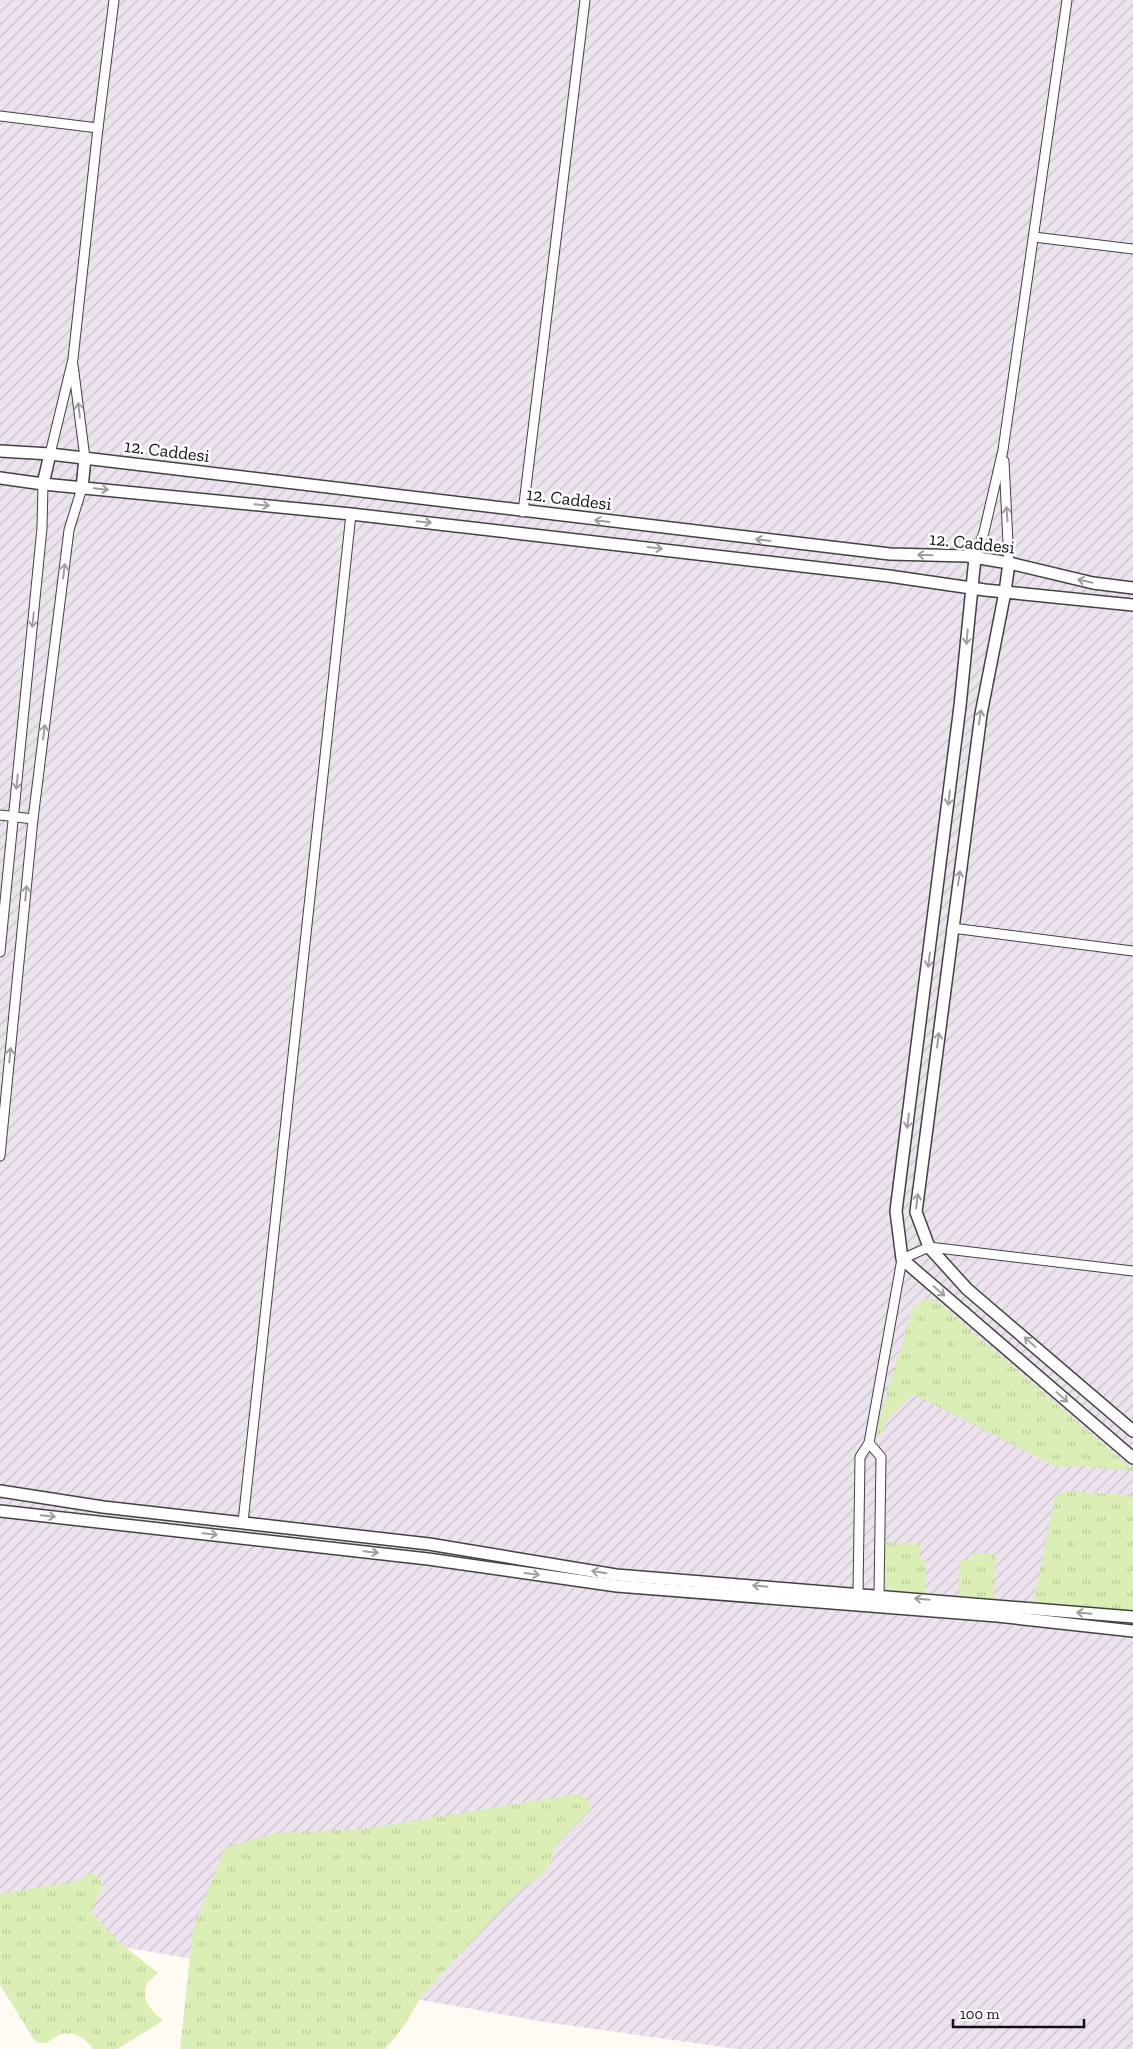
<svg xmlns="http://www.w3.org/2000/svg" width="1133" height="2049" font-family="'Zilla Slab',serif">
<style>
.industrial{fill:url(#industrial-furrows)}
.grass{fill:url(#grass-tufts)}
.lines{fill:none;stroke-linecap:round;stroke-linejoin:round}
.minor-casing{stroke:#424242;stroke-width:11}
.tertiary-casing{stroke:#424242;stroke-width:14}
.minor{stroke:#fff;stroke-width:9}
.tertiary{stroke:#fff;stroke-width:11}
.oneway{stroke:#9f9f9f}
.labels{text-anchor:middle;stroke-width:5;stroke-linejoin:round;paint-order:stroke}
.street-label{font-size:18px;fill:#0f0f0f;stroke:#fff}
</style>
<defs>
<pattern id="industrial-furrows" width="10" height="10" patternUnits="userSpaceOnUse" patternTransform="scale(1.25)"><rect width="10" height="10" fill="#ece3ee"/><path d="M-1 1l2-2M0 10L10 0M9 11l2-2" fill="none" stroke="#c9c2cb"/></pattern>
<pattern id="grass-tufts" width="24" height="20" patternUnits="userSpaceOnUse" patternTransform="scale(1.25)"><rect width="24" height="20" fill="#daeeb6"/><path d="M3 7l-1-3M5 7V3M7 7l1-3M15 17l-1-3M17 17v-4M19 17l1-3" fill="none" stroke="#bacb9b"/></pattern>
</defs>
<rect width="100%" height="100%" fill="#fffbf2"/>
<!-- industrial -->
<polygon class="industrial" points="0,0 1133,0 1133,2049 737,2049 545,2022 0,1925"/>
<!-- grass -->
<g class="grass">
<polygon points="934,1299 1133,1470 1133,1471 1080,1466 1056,1467 913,1394 886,1420 881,1435 876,1437 875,1432 913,1306 924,1300"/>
<polygon points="1067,1491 1133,1495 1133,1612 1033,1602 1055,1497 1058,1494"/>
<polygon points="886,1542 920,1544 920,1560 926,1560 925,1594 884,1592"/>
<polygon points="972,1553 995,1554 994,1600 958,1599 959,1560 972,1560"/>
<polygon points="577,1794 587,1799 591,1809 555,1846 550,1863 541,1876 519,1890 422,1995 404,2026 385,2049 180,2049 193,1928 225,1847 277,1833 363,1829"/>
<path d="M90 1873 98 1876 102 1885 90 1912 120 1943 158 1973 147 1983C140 2001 151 2009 163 2021L117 2049H93C87 2039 72 2029 59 2035 50 2039 47 2047 35 2041L0 1985V1894L76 1881Z"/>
</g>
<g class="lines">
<defs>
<g id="minor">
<polyline points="0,116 98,128"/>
<polyline points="1034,237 1133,249"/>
<polyline points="73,365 85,458"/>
<polyline points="50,454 73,359 98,128 114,0"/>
<polyline points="1004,461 1009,563"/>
<polyline points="523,512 585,0"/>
<polyline points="975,558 984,532 1003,450 1067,0"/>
<polyline points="0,815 33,819"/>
<polyline points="952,928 1133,951"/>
<polyline points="0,952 42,528 43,484"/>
<polyline points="0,1156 33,819 69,530 82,488"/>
<polyline points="869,1443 881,1457 879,1596"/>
<polyline points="243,1522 351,514"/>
<polyline points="858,1594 860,1457 869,1443 902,1259 929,1247 1133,1271"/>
</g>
<g id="tertiary">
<polyline points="0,451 50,454 890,554 967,556 1009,563 1093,583 1133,588"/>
<polyline points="0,478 43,484 351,514 889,576 985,590 1133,605"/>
<polyline points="43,484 50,454"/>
<polyline points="82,488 85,458"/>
<polyline points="975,558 960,706 896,1211 902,1259 1133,1458"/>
<polyline points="1009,563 1005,592 981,714 916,1212 929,1247 967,1289 1133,1431"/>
<polyline points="0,1491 103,1507 429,1544 616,1575 1133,1617"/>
<polyline points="0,1511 428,1559 617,1586 997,1616 1133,1631"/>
</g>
</defs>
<!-- minor casing -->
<use href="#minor" class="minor-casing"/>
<!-- tertiary casing -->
<use href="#tertiary" class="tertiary-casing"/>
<!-- minor -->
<use href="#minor" class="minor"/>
<!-- tertiary -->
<use href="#tertiary" class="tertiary"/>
</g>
<!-- one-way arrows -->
<defs><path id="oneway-shaft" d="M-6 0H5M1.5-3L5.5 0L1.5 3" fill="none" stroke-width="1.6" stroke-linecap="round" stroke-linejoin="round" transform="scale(1.25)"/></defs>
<g class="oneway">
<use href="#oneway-shaft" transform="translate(79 410) rotate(-97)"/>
<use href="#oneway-shaft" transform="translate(101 489) rotate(6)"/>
<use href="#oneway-shaft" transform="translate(262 505) rotate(6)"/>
<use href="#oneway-shaft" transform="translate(1007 514) rotate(-94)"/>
<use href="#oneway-shaft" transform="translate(602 521) rotate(-173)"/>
<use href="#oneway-shaft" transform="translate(424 522) rotate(6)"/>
<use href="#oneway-shaft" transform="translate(763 540) rotate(-173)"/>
<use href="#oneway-shaft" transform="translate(655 548) rotate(7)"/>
<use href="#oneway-shaft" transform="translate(925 555) rotate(-178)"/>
<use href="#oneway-shaft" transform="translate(64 571) rotate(-83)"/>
<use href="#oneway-shaft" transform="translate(1085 581) rotate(-167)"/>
<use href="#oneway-shaft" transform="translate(33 620) rotate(96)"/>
<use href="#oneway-shaft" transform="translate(967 637) rotate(95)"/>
<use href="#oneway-shaft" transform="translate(980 717) rotate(-81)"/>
<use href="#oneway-shaft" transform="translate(44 732) rotate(-83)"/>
<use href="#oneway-shaft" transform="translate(17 782) rotate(96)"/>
<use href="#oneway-shaft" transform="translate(949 798) rotate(97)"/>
<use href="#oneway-shaft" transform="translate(959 878) rotate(-82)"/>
<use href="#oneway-shaft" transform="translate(26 893) rotate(-84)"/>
<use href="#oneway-shaft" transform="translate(929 960) rotate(97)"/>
<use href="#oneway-shaft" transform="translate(938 1040) rotate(-83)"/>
<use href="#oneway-shaft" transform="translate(10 1055) rotate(-84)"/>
<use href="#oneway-shaft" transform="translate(908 1121) rotate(97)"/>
<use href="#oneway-shaft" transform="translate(917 1201) rotate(-83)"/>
<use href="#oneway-shaft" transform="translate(939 1291) rotate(41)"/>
<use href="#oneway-shaft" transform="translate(1030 1342) rotate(-139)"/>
<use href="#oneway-shaft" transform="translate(1062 1397) rotate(41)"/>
<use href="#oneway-shaft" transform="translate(48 1516) rotate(6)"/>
<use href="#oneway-shaft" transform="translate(210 1534) rotate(6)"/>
<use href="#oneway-shaft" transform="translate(371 1552) rotate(6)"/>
<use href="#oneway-shaft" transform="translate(599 1572) rotate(-171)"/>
<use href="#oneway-shaft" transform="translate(532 1574) rotate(8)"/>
<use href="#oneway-shaft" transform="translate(760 1586) rotate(-175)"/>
<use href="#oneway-shaft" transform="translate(922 1599) rotate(-175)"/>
<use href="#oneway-shaft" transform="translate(1084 1613) rotate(-175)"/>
</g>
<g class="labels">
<!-- street labels -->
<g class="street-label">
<text transform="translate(167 451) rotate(7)" y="6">12. Caddesi</text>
<text transform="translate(569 499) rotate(7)" y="6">12. Caddesi</text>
<text transform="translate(972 543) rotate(6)" y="6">12. Caddesi</text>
</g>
</g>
<!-- scale -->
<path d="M953 2019v8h131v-8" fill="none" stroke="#0f0f0f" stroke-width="2.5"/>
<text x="960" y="2019" font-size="15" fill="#0f0f0f" stroke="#ffffff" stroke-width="4" paint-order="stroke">100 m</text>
</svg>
